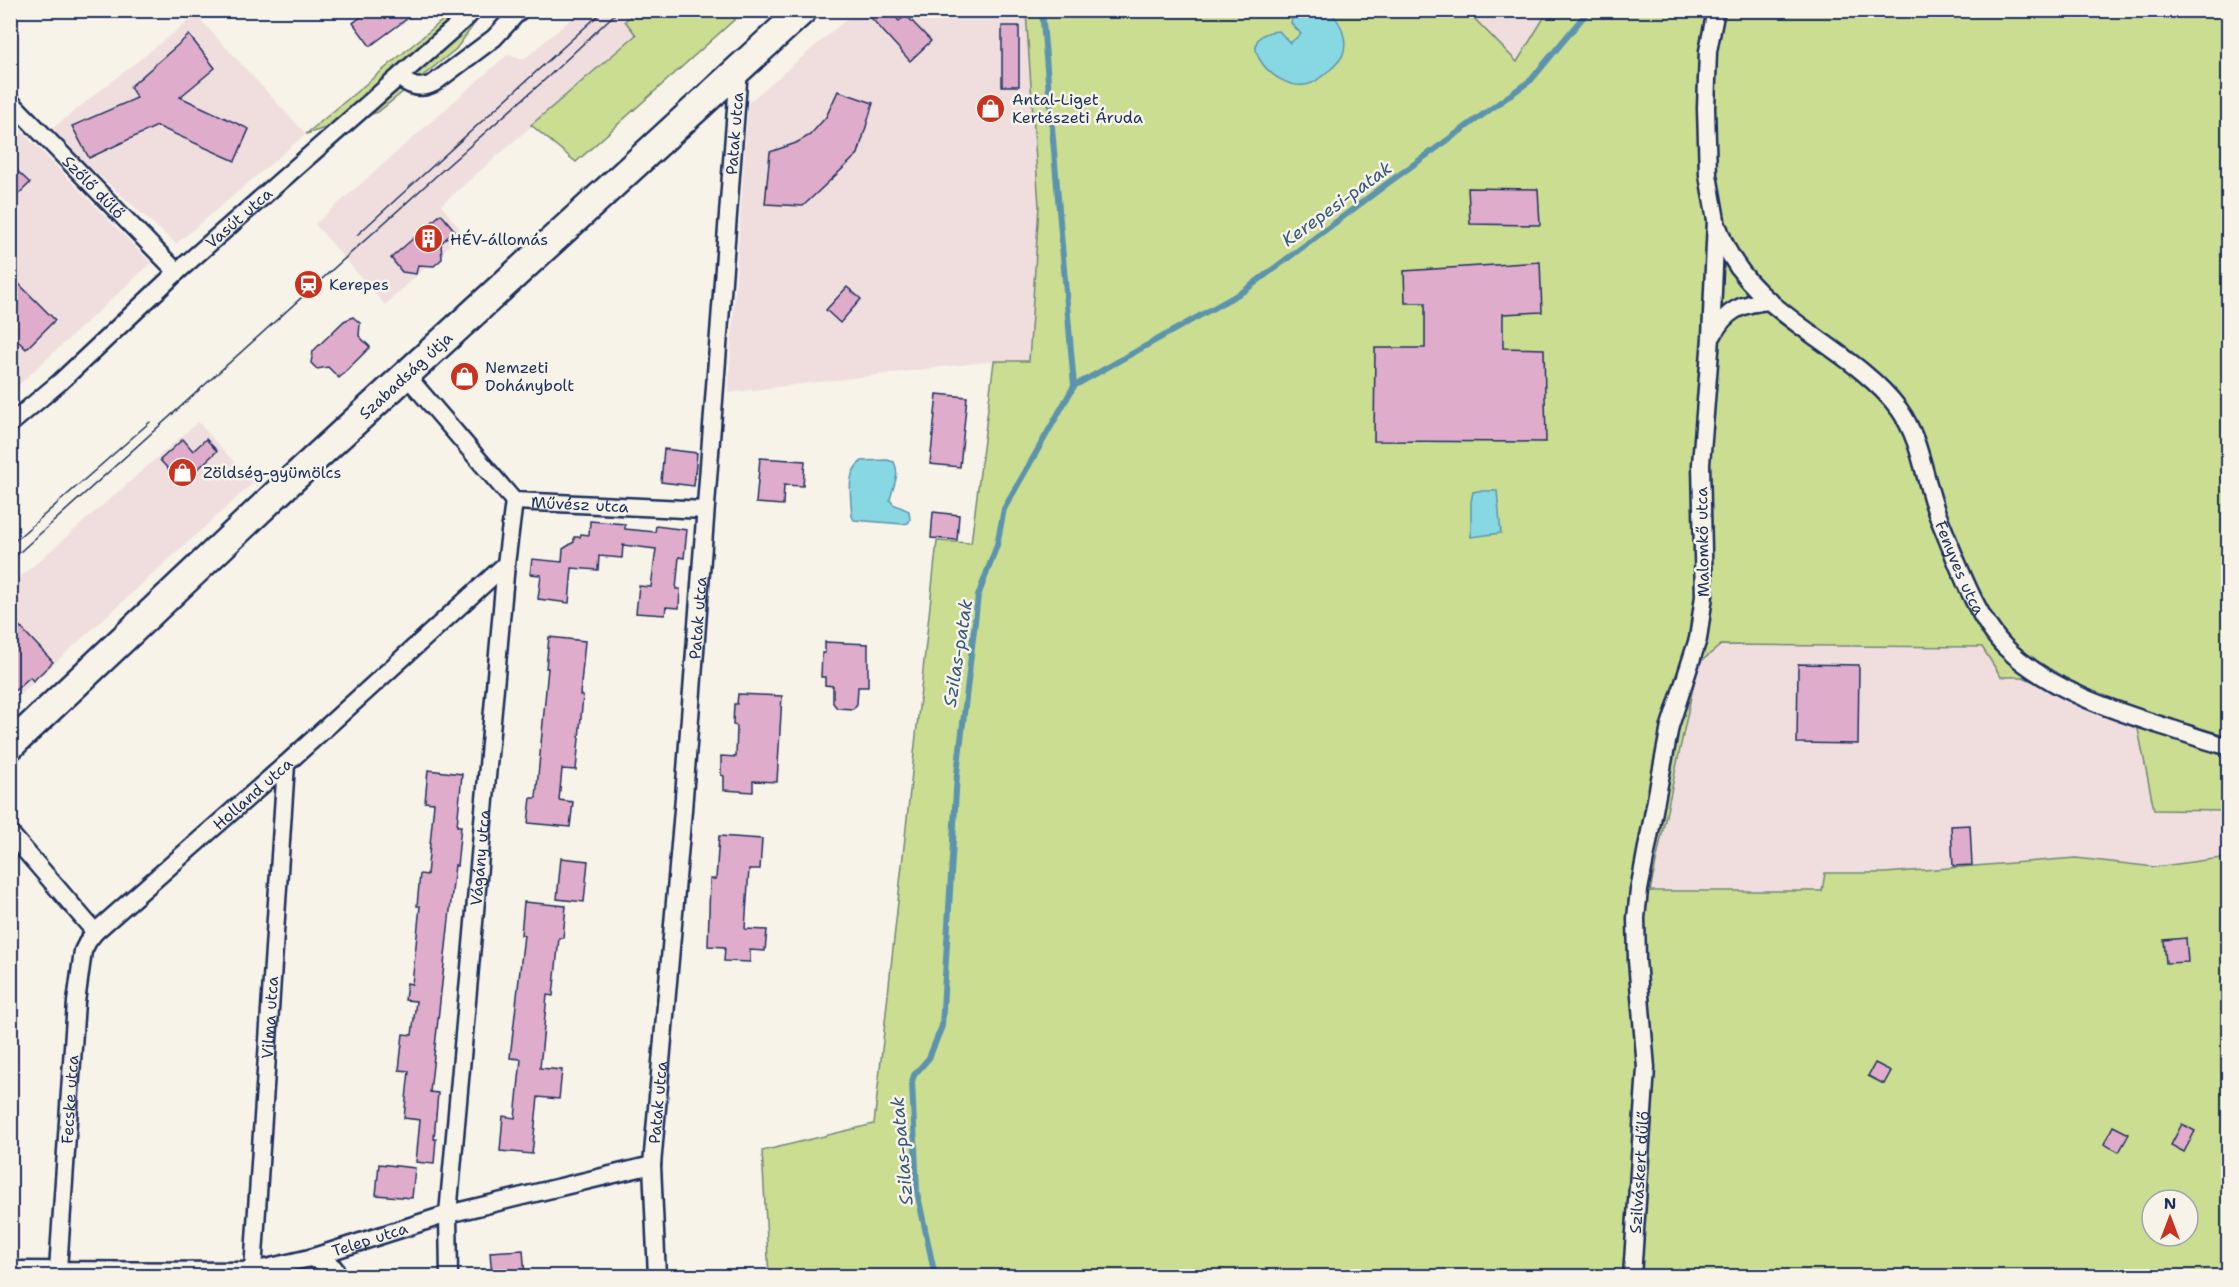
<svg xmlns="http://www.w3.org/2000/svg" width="2239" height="1287" font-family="'Shantell Sans',sans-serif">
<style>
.built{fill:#f0dedf}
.green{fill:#cbdd91;stroke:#738678;stroke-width:1.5;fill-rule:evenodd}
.water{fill:#88d8e4;stroke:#5c94ae;stroke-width:1.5}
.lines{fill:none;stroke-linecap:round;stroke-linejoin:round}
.stream{stroke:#5c94ae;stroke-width:6}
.building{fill:#dfadcb;stroke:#1b2f5e;stroke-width:1.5}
.street-casing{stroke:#1b2f5e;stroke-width:21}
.primary-casing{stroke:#1b2f5e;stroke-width:32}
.street{stroke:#f7f3e8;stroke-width:16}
.primary{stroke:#f7f3e8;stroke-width:27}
.tram{stroke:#1b2f5e;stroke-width:1.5}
.labels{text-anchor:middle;stroke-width:5;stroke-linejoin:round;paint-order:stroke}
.poi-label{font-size:16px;fill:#1b2f5e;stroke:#f7f3e8;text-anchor:start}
.street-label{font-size:16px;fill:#1b2f5e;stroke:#f7f3e8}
.water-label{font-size:18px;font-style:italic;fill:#365980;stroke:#f7f3e8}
</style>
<rect width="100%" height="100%" fill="#f7f3e8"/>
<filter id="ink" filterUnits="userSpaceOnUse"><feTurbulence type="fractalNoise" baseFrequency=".0167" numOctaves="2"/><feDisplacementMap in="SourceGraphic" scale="12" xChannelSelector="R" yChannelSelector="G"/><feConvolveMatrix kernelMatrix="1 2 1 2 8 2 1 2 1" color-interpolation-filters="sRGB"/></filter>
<g filter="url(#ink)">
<!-- built -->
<g class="built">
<polygon points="581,11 637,11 625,21 636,35 441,205 463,233 385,305 315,224 507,55 524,59"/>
<polygon points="856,11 1026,11 1039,206 1029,362 994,361 728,393 748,103"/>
<polygon points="1467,11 1548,11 1517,62"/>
<polygon points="196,15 306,134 176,244 49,131"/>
<polygon points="11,120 151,263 11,392"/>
<polygon points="198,422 253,483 11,703 10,586"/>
<polygon points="1721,645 1982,647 2001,677 2023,677 2138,729 2155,810 2228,811 2228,857 2155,867 2076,858 1885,873 1825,873 1823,891 1650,891 1698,664"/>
</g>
<!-- green -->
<g class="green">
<polygon points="637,10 744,11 576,162 531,125 636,35 625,21"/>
<polygon points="437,11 475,11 478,19 456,49 378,112 306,134 444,19"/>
<path d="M1026 11H1467L1517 62 1548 11H2228V811L2154 810 2138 729 2023 677H2001L1982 647 1721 645 1698 664 1650 891H1822L1825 873H1885L2076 858 2155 867 2228 857V1276H769L762 1151 874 1124 937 541 971 543 994 361H1029L1039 206ZM2152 1200H2188V1236H2152Z"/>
</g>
<!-- water -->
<g class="water">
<path d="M1294 10 1328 11C1337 17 1342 26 1344 37 1347 52 1342 59 1331 69 1325 73 1319 80 1312 83 1278 98 1225 34 1279 31L1290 43 1301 34 1291 23Z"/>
<path d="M887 460 894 462C901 475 892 488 890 500L893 504 909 511 910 520 908 523 902 524 854 520 852 516C851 497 845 472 862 461Z"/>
<polygon points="1478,491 1497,491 1501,533 1471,537 1471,502 1473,492"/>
</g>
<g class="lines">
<!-- stream -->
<g class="stream">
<polyline points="1074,386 1244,291 1388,183 1531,80 1589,10"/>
<polyline points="935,1276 917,1191 912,1082 914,1075 929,1058 942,1026 957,774 978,596 997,545 1004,509 1074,386 1042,10"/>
</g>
</g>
<!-- building -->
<g class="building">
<polygon points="370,10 419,10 370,46 353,23"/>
<polygon points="864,10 889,10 899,21 906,15 931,41 910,61"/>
<rect x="1002" y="26" width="17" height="60"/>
<polygon points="189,35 215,68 180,97 249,129 235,161 157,126 89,158 72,126 137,98 130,87"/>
<polygon points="838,91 873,103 858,154 803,206 765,204 770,152 796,143 810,135 826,117"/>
<polygon points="10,164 30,183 10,202"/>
<polygon points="1468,188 1538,189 1540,225 1470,224"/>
<polygon points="441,214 455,231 441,243 442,259 434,266 418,265 416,274 402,272 391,258"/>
<polygon points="1540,262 1542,312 1503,314 1503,348 1544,349 1546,442 1374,441 1375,348 1425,348 1425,303 1405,303 1404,271"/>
<polygon points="10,275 55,320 26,349 10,333"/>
<polygon points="847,287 861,299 840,323 826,310"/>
<polygon points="353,317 360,323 359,336 370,347 339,378 328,367 317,369 311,363 313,351 344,321"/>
<polygon points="937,394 967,397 960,467 930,464"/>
<polygon points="183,439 193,451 206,439 217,451 182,484 160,460"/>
<polygon points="664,449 697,453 694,486 661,482"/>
<polygon points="760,458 805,461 803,486 784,485 783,505 756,503"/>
<polygon points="933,512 959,515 957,540 931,538"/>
<polygon points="590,521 625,524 625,529 655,532 656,526 687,530 684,558 679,557 676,589 680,589 679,608 666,607 665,615 636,613 639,586 651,587 656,549 623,545 622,558 599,556 598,570 572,568 569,603 538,599 541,575 530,574 532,559 562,562 563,549 574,542 574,537 580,537 581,534 589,535"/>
<polygon points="10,616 53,662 33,681 30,677 10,695"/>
<polygon points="549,637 585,641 580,695 583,696 576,770 562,769 559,800 573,802 570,827 528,823 531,798 536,798 548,668 546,668"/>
<polygon points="825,642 868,644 868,687 858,687 857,704 853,709 837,708 833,703 833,686 825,685 825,677 821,677 822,653 825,653"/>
<polygon points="1798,664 1859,665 1858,744 1797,743"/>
<polygon points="738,694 782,696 777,782 753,781 753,792 724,790 724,776 721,775 721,756 736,757 737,726 733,725 734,704 737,704"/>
<polygon points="428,770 462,774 457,826 461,826 457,866 455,865 430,1092 438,1093 434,1139 436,1139 434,1164 416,1162 420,1120 404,1118 409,1071 399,1070 403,1034 412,1035 416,1001 405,1000 407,983 412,984 420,906 417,906 420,874 427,875 434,803 425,802"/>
<polygon points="1970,825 1972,865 1953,866 1951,826"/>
<polygon points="719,836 762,839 760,869 749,869 745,929 767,930 765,951 750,950 750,962 724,961 725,947 708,946 710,879 716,879"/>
<polygon points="561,858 588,861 584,902 557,899"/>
<polygon points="524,902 566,906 563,938 559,938 553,996 547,995 540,1068 562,1070 559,1099 538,1097 532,1154 500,1151 503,1116 515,1118 521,1059 510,1058 524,935 521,935"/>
<polygon points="2186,938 2188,962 2166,963 2164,940"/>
<polygon points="1875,1063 1891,1071 1884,1084 1868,1076"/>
<polygon points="2182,1124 2195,1131 2184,1152 2171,1145"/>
<polygon points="2113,1126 2129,1134 2119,1152 2104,1144"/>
<polygon points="379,1164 415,1168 412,1198 376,1195"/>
<polygon points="523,1250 525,1276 492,1276 490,1252"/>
</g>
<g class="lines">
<defs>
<g id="street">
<path d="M400 78C411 87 421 90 434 83L494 38 520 10"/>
<path id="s1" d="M10 101 177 272"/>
<path id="s2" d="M1719 229C1745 314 1849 342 1899 409 1922 441 1924 481 1938 516 1954 554 1976 619 2006 648 2051 691 2115 711 2172 729 2191 735 2209 742 2228 746"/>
<path d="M1713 335C1725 310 1743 303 1770 301"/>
<path id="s3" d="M406 375 514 501 705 510"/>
<path id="s4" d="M10 424 60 382 177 272 469 15 465 10"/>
<path id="s5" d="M10 833 95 932 286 764 506 564"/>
<path d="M310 1258C321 1262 336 1262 337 1276"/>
<path id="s6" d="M10 1270 253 1271 310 1258 448 1214 652 1165"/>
<path id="s7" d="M58 1270 76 1002 83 951 88 941 95 932"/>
<path id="s8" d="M253 1271 286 764"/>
<path id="s9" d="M449 1276 448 1214 506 564 514 501"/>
<path id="s10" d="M657 1276 652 1165 683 810 739 69"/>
<path id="s11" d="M1632 1276 1646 1068 1637 960 1636 918 1639 890 1670 726 1698 639 1704 596 1701 464 1711 338 1716 220 1708 175 1706 108 1708 51 1716 10"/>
</g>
<g id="primary">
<path id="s12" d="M10 746 285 486 803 10"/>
</g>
</defs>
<!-- street casing -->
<use href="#street" class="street-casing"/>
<!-- primary casing -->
<use href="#primary" class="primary-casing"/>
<!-- street -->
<use href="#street" class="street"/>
<!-- primary -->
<use href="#primary" class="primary"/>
<!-- tram -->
<g class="tram">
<polyline points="357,235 604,10"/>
<polyline points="10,545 150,422"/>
<polyline points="10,561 436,176 549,76 619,10"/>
</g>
</g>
</g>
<!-- icons -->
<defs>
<symbol id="shop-disc" viewBox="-11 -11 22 22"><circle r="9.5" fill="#c8321e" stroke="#f7f3e8"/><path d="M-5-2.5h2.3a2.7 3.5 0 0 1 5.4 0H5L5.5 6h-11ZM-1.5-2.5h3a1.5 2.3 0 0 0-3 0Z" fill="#fff"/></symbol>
<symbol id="building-disc" viewBox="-11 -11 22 22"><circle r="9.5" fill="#c8321e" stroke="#f7f3e8"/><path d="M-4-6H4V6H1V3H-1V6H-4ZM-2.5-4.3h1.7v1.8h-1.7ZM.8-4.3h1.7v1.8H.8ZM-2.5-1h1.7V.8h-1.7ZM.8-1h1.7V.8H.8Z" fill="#fff"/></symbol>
<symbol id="station-disc" viewBox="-11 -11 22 22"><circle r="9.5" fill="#c8321e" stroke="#f7f3e8"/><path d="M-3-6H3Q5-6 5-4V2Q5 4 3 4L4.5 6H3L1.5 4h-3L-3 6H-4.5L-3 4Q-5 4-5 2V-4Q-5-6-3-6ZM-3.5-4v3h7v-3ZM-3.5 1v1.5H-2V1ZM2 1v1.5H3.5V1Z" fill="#fff"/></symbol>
</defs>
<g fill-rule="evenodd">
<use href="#shop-disc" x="974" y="92" width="33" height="33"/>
<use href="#building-disc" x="412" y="222" width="33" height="33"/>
<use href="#station-disc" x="292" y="268" width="33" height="33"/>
<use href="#shop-disc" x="448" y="360" width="33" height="33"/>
<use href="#shop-disc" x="166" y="456" width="33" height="33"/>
</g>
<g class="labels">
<!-- poi labels -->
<g class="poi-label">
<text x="1012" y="105">Antal-Liget<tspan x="1012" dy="18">Kertészeti Áruda</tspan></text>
<text x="450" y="245">HÉV-állomás</text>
<text x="329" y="290">Kerepes</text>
<text x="485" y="373">Nemzeti<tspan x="485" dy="18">Dohánybolt</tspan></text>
<text x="203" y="478">Zöldség-gyümölcs</text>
</g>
<!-- street labels -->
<g class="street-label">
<text dy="6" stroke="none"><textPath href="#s10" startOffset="1146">Patak utca</textPath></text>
<text dy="6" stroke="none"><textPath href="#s1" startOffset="120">Szőlő dűlő</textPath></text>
<text dy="6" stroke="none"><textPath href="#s4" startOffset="308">Vasút utca</textPath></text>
<text dy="6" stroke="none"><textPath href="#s12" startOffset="542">Szabadság útja</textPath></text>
<text dy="6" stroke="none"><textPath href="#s3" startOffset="232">Művész utca</textPath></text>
<text transform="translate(1702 542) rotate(-91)" y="6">Malomkő utca</text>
<text dy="6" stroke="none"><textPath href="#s2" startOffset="429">Fenyves utca</textPath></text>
<text dy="6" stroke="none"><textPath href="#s10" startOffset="660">Patak utca</textPath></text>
<text dy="6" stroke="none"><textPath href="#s5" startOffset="340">Holland utca</textPath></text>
<text dy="6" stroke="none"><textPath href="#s9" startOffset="420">Vágány utca</textPath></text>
<text dy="6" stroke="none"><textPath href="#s8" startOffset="254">Vilma utca</textPath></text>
<text dy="6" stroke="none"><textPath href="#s7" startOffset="171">Fecske utca</textPath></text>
<text dy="6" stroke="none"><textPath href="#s10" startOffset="174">Patak utca</textPath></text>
<text dy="6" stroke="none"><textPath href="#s11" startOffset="104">Szilváskert dűlő</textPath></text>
<text dy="6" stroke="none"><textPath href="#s6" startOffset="364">Telep utca</textPath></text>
</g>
<!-- water labels -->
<g class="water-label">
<text transform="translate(1337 204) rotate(-36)" y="6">Kerepesi-patak</text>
<text transform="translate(958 653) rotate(-81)" y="6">Szilas-patak</text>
<text transform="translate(902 1151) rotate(-95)" y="6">Szilas-patak</text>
</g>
</g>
<!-- margin -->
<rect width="2239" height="1287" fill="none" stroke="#f7f3e8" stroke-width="36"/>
<rect x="18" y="18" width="2203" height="1251" fill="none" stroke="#1b2f5e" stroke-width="2" filter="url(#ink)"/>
<!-- north arrow -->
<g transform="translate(2170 1218)"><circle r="28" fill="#f7f3e8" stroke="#9fa5b1" stroke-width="1.5"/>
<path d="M0-4.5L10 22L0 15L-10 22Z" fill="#c8321e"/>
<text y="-9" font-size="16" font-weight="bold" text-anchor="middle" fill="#1b2f5e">N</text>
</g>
</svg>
